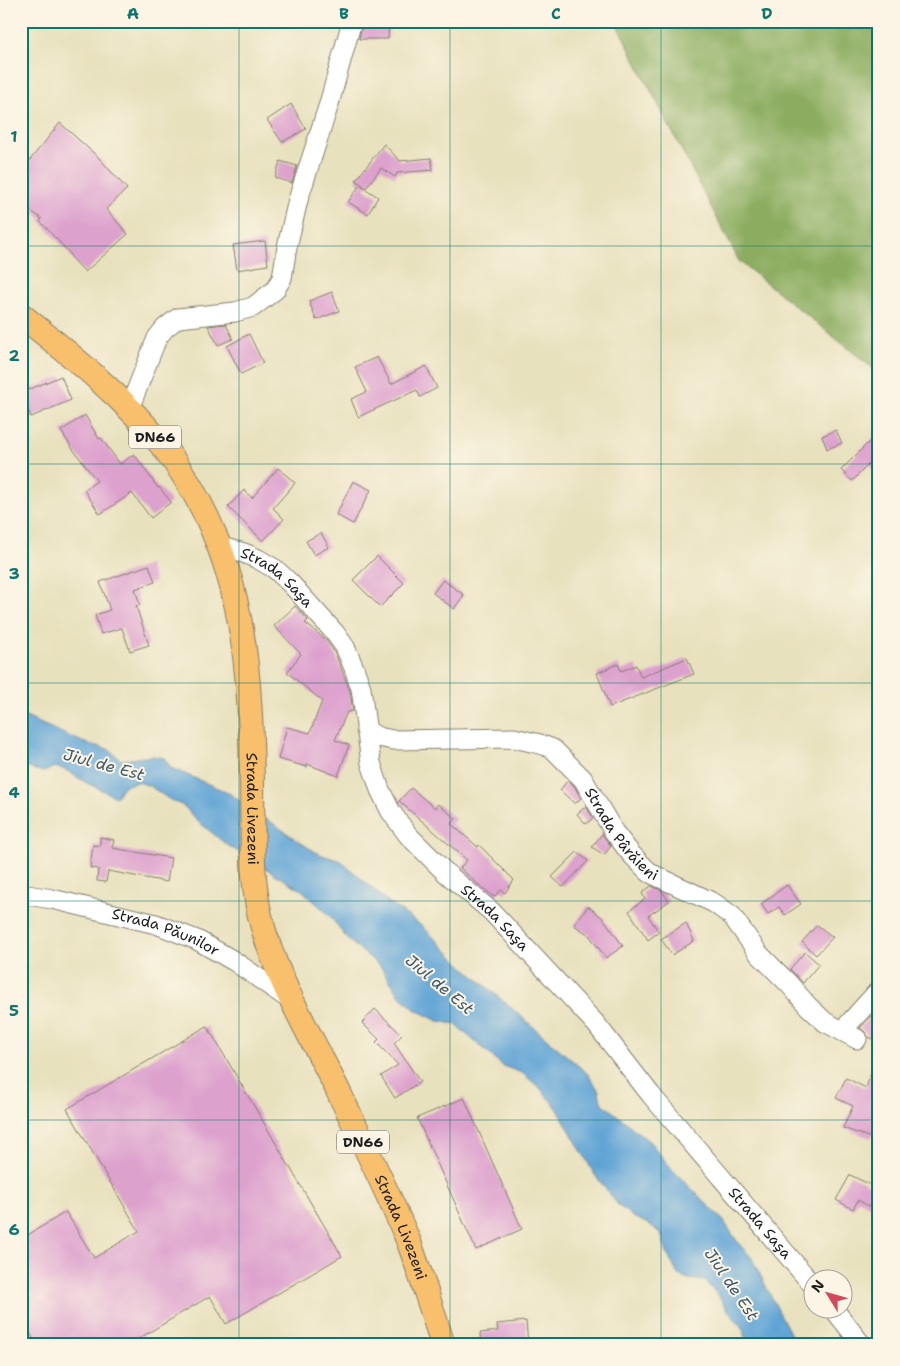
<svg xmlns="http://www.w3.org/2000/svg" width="900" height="1366" font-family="'Shantell Sans',sans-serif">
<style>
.forest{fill:#8cad61;stroke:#54643e}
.water{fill:#60a4d5;stroke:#3e6078}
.building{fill:#dda1ce}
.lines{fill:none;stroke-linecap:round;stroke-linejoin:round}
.minor-casing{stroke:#827e6d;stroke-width:21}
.major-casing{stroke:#827e6d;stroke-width:26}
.minor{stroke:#fff;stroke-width:19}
.major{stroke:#f8bf6c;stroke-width:24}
.grid{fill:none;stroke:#0f766e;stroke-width:1;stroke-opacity:0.55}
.labels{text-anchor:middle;stroke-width:4;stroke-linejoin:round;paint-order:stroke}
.shield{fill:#fcf5e5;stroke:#5f5d58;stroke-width:1}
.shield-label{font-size:14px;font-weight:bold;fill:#1c1c1c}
.street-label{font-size:15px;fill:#1c1c1c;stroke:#fcf5e5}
.water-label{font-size:16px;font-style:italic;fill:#3b596f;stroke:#fcf5e5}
.neatline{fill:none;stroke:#0f766e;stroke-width:2}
.grid-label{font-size:16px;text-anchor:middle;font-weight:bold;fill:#0f766e}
</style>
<rect width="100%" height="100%" fill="#fcf5e5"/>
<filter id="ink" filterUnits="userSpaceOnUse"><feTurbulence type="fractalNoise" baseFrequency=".02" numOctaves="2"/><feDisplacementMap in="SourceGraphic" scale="10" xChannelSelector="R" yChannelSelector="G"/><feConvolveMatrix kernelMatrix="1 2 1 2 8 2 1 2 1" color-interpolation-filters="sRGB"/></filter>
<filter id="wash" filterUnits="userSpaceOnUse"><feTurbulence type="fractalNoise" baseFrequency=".0096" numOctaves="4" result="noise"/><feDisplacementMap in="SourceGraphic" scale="20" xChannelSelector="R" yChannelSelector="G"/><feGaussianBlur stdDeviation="1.12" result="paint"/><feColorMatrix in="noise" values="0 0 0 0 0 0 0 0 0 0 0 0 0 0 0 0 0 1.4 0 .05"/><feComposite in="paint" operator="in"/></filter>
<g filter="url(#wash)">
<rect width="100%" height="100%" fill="#e8e1be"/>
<!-- forest -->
<polygon class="forest" points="615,21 879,21 879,373 739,261"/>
<!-- water -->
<polygon class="water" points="21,715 85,743 108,749 121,760 153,756 164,758 171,768 227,792 306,846 319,854 341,861 388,902 422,926 465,968 589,1075 599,1091 601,1102 650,1142 672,1169 723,1220 739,1244 751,1257 796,1345 749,1345 742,1327 728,1311 719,1296 705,1281 689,1279 678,1275 667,1253 661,1234 649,1224 633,1217 618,1205 595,1175 557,1108 539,1087 522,1073 503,1066 455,1024 438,1021 416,1010 400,996 380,966 347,939 331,917 303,891 227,845 195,819 185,807 167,798 150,786 138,782 123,786 116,797 85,782 66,770 54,767 44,772 21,766"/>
<g id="blocks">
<!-- building -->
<g class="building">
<polygon points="363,21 389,21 388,39 359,39"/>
<polygon points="291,104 306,129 282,142 267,120"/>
<polygon points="60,123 98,157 127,189 106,209 128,234 85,272 70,256 71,255 40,221 42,219 21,203 21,171"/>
<polygon points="384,144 400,161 431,158 433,170 397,173 395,177 381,168 366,188 356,180"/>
<polygon points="280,161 297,166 292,183 275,178"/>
<polygon points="360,185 378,197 368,214 348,202"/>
<polygon points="265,241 268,265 237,270 233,245"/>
<polygon points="332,292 339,311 316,320 309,301"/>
<polygon points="226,324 233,339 218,345 208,326"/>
<polygon points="249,334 263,363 241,374 227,346"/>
<polygon points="377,357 391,384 426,366 437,388 420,397 417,390 358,417 351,399 367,392 355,367"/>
<polygon points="61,376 71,400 31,417 21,393"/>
<polygon points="85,415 99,439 101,438 120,464 134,454 158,488 159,487 171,502 151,518 132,493 100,514 84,490 97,481 72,448 61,431"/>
<polygon points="836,430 842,443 827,449 822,436"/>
<polygon points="879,432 879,479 869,464 852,481 841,470"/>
<polygon points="278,468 295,483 273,508 284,519 263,541 228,507 244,490 252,498"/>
<polygon points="353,481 371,490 353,524 336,515"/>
<polygon points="321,533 329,547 314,555 306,541"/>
<polygon points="377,556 404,583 380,607 353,580"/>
<polygon points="149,565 155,582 135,589 140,605 136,606 149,645 130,651 122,628 101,634 95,615 110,610 100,582"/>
<polygon points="443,580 464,595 454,609 433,593"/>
<polygon points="295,606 308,620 305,623 326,640 335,653 350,691 353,711 347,712 335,740 349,745 338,776 307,764 307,767 278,759 287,727 310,733 322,701 287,672 301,654 274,626"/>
<polygon points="687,658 694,674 610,707 597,673 618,664 621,671 636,665 641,677"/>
<polygon points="568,780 574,786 581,798 575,804 560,790"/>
<polygon points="411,788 435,808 438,804 456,819 451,824 478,847 479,845 514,880 505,893 501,890 494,897 479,885 460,868 467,860 399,801"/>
<polygon points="586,806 593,818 586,824 577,814"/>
<polygon points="602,834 611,846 604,855 592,847"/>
<polygon points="100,837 114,840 112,848 171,858 167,882 108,871 106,882 97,881 98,869 90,868 93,845 100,846"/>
<polygon points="577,852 588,861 563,887 552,877"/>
<polygon points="787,885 801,904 785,915 779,907 768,914 761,904"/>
<polygon points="651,886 661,890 669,901 648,916 659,932 648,940 629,911 645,899 642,893"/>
<polygon points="588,906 603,918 623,946 606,958 589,935 574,925"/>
<polygon points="686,923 694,941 672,955 661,939"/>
<polygon points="817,925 833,937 816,955 802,942"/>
<polygon points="805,952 819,964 803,983 790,969"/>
<polygon points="375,1009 402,1035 394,1043 420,1082 395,1098 381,1076 398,1065 376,1042 379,1039 362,1023"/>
<polygon points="871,1016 879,1019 879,1041 868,1037 866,1033 860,1028"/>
<polygon points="207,1026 342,1256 226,1324 210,1296 128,1345 37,1345 21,1317 21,1239 66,1212 94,1258 139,1231 67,1109"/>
<polygon points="876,1058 879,1058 879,1120 871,1138 843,1128 853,1106 836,1098 846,1078 866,1088"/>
<polygon points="464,1098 522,1229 476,1250 417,1118"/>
<polygon points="850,1175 879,1189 879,1212 858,1200 853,1209 836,1200"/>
<polygon points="526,1321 528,1345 481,1345 480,1333 498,1331 497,1324"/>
</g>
</g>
</g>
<g filter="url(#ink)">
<use href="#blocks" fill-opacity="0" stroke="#827e6d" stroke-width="1"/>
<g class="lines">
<defs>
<g id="minor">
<polyline points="129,409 157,338 165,328 178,318 235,312 253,307 275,290 282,278 287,247 298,200 329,104 352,21"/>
<path id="s1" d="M221 547 244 553 258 559 275 569 291 584 335 633 345 647 354 668 361 688 371 763 380 790 391 812 408 835 446 873 492 912 596 1024 651 1095 812 1284"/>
<path id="s2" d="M366 730 378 737 393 740 514 738 540 744 553 749 583 779 614 832 631 854 650 873 714 903 732 916 759 954 789 984 808 1006 825 1022 857 1039"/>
<path id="s3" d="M21 894 52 899 156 924 197 940 234 961 293 1002"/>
<polyline points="843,1030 879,990"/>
<polyline points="833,1308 862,1345"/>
</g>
<g id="major">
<path id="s4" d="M21 315C72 356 125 398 165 449 261 572 250 717 253 863 254 881 256 899 260 916 274 977 315 1042 342 1099 365 1146 388 1193 408 1240 421 1274 432 1310 443 1345"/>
</g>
</defs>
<!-- minor casing -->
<use href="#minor" class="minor-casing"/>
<!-- major casing -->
<use href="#major" class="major-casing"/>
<!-- minor -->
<use href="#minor" class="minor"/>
<!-- major -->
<use href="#major" class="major"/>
</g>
</g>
<!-- grid -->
<path class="grid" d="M239 21V1345M450 21V1345M661 21V1345M21 246H879M21 464H879M21 683H879M21 901H879M21 1120H879"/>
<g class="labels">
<!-- shield labels -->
<g class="shield">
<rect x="129" y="425.5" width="52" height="23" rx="4"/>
<rect x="337" y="1130.5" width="52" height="23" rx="4"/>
</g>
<g class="shield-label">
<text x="155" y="442">DN66</text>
<text x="363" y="1147">DN66</text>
</g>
<!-- street labels -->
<g class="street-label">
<text dy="5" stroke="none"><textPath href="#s1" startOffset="65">Strada Saşa</textPath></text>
<text dy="5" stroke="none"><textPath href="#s4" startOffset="575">Strada Livezeni</textPath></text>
<text dy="5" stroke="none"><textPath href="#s2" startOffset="301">Strada Pârăieni</textPath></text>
<text dy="5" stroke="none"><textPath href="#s1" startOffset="485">Strada Saşa</textPath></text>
<text dy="5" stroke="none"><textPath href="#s3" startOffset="150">Strada Păunilor</textPath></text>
<text dy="5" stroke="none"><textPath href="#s1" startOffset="890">Strada Saşa</textPath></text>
<text dy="5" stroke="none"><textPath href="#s4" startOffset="1025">Strada Livezeni</textPath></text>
</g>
<!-- water labels -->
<g class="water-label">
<text transform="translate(104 764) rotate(15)" y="6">Jiul de Est</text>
<text transform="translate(440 984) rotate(40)" y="6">Jiul de Est</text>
<text transform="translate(732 1284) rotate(56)" y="6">Jiul de Est</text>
</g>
</g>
<!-- margin -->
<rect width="900" height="1366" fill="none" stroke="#fcf5e5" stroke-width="55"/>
<!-- north arrow -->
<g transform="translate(828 1294) rotate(307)"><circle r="24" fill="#fcf5e5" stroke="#a29e95"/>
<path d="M0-4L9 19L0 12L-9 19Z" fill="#d1495b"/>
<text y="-8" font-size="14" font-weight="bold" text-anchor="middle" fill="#1c1c1c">N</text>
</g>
<rect x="28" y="28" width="844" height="1310" class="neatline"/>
<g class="grid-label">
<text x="133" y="19">A</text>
<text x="344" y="19">B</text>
<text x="556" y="19">C</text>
<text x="767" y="19">D</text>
<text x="14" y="142">1</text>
<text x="14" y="361">2</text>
<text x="14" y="579">3</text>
<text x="14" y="798">4</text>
<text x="14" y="1016">5</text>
<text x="14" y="1235">6</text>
</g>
</svg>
